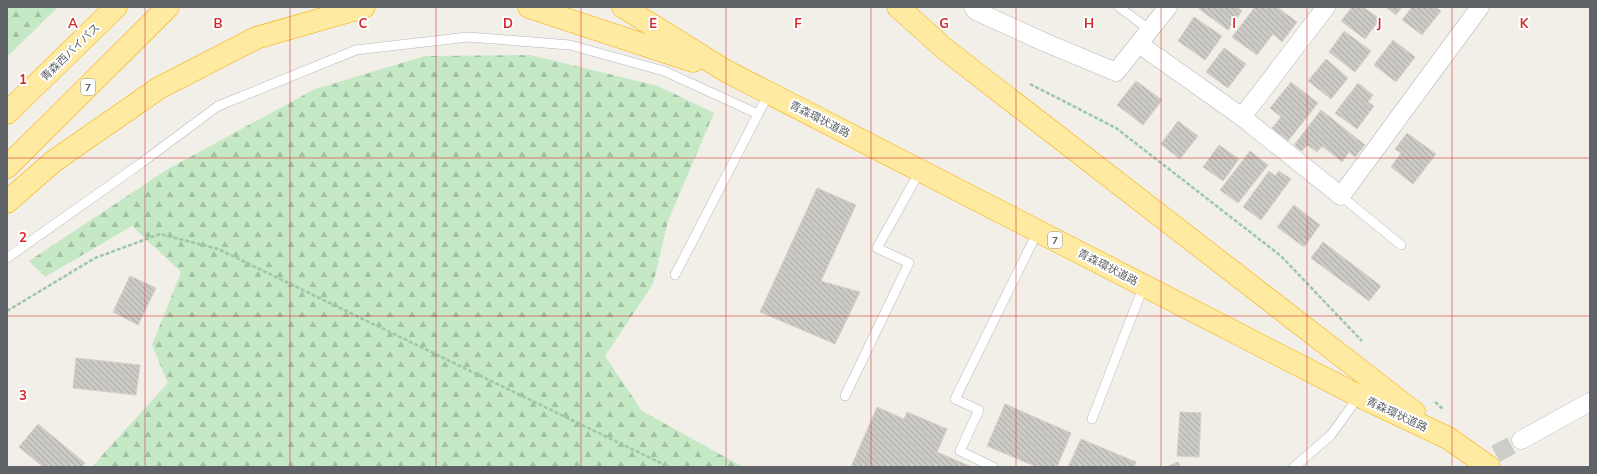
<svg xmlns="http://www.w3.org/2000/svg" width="1597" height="474" font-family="Mulish,'Noto Sans JP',sans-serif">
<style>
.forest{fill:url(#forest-firs)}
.building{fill:url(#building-back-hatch);stroke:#d6d1c6}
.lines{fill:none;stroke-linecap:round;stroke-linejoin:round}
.minor-tunnel{stroke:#ccccc8;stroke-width:18;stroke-dasharray:18 9;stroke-linecap:butt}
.service-casing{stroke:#b5b8bc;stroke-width:10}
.minor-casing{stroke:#b5b8bc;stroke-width:19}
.trunk-casing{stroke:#f9ab00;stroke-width:23}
.path{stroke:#9cc7a9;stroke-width:2.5;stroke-dasharray:4 2;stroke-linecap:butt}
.service{stroke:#fff;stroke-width:9}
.minor{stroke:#fff;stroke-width:18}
.trunk{stroke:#feeaa1;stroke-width:22}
.grid{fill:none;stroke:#d62828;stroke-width:1;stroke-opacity:0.55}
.labels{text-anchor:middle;stroke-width:4;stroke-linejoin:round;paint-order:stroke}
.shield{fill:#fff;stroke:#8f9295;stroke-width:1}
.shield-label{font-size:10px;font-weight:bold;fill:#5f6368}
.street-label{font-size:11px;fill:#5f6368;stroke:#fff}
.grid-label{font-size:13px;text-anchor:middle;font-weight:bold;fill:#d62828;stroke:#fff;stroke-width:4;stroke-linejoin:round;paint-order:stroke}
</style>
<defs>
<pattern id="forest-firs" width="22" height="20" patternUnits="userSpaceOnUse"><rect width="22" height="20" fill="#c5e8c5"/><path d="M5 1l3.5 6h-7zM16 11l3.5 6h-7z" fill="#a3c0a4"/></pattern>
<pattern id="building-back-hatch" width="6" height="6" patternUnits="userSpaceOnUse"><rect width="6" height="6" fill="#cccac5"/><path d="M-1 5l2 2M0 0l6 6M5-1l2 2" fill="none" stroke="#a9a8a4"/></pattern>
</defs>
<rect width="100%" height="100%" fill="#f1efe8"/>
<!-- forest -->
<g class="forest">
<polygon points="7,7 58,7 7,57"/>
<polygon points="530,55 658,86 714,113 668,221 653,284 605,356 642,411 743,467 93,467 104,453 168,383 152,345 181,272 132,226 45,277 29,261 168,169 315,89 425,56"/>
</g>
<!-- building -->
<g class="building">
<polygon points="1200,7 1237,7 1242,11 1228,30 1199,9"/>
<polygon points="1255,7 1264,7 1267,9 1269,7 1277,7 1297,22 1282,42 1273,34 1257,55 1232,37"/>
<polygon points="1352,7 1363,7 1380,19 1365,39 1341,21"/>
<polygon points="1386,7 1402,7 1396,15"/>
<polygon points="1412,7 1435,7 1441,11 1422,35 1402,20"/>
<polygon points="1194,17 1222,36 1205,60 1178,41"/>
<polygon points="1344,31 1371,51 1355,72 1329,52"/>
<polygon points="1393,40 1415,57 1396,82 1374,65"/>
<polygon points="1224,48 1246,64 1228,88 1206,72"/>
<polygon points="1326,59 1348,78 1331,99 1308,81"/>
<polygon points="1136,81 1162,100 1143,125 1117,105"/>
<polygon points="1291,82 1318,103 1288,141 1272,128 1281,117 1270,108"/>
<polygon points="1358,83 1373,95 1368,102 1374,106 1357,129 1335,113"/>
<polygon points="1321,110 1365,145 1355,157 1349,152 1342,162 1322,146 1317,152 1307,145 1302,151 1294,145"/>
<polygon points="1178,121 1198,136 1180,159 1161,144"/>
<polygon points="1407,133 1436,154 1413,184 1391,167 1401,153 1395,149"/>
<polygon points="1219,145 1239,159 1223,181 1203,167"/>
<polygon points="1250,151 1268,165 1238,203 1220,190"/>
<polygon points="1269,171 1275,176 1279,171 1291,179 1261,220 1243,207"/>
<polygon points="817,188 856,205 821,281 860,292 835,344 760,312"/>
<polygon points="1294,205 1320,225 1304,247 1277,227"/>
<polygon points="1323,242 1381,286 1369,301 1311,258"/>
<polygon points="130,276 156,288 138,325 113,312"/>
<polygon points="76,358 140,365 136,395 73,388"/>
<polygon points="1005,404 1071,433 1057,467 1037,467 987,446"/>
<polygon points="877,407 904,419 907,412 947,429 937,452 972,467 851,467"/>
<polygon points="1180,412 1201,413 1199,457 1177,456"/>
<polygon points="38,424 85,463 82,467 43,467 19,447"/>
<polygon points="1081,439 1136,462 1134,467 1068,467"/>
<polygon points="1178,462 1180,467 1166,467"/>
</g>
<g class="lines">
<!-- minor-tunnel -->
<polyline class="minor-tunnel" points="1472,467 1521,440"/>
<defs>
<g id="service">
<polyline points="1119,7 1150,30"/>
<polyline points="1341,196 1401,245"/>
<polyline points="7,258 140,164 218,106 356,50 468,37 570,45 664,71 758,114"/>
<polyline points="675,275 769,93"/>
<polyline points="845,396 909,263 877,248 920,171"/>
<polyline points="1092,419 1144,285"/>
<polyline points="993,467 960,451 979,410 955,399 1038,231"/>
<polyline points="1294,467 1331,435 1359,396"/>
</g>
<g id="minor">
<polyline points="973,7 976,11 1044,42 1116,72 1168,7"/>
<polyline points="1139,44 1242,117 1341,196 1480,7"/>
<polyline points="1242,117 1326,7"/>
<polyline points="1521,440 1590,402"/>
</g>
<g id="trunk">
<polyline points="529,7 693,61"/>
<polyline points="623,7 726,71 1359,396 1448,438 1489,467"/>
<polyline points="898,7 946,50 1414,412"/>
<polyline points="7,113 116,7"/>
<polyline points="7,167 168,7"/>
<polyline points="7,202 54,161 159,88 256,38 364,7"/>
</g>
</defs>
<!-- service casing -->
<use href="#service" class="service-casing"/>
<!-- minor casing -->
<use href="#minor" class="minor-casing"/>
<!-- trunk casing -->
<use href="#trunk" class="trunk-casing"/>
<!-- path -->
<g class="path">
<polyline points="1030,84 1116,128 1281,256 1362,341"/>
<polyline points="7,311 95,258 160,234 218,249 669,467"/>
<polyline points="1435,402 1443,409"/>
</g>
<!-- service -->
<use href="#service" class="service"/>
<!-- minor -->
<use href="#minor" class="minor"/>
<!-- trunk -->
<use href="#trunk" class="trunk"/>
</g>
<!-- grid -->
<path class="grid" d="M145 7V467M290 7V467M436 7V467M581 7V467M726 7V467M871 7V467M1016 7V467M1161 7V467M1307 7V467M1452 7V467M7 158H1590M7 316H1590"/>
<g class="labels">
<!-- shield labels -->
<g class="shield">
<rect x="81" y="79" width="14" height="16" rx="3"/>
<rect x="1048" y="232" width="14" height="16" rx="3"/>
</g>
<g class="shield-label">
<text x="88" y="91">7</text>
<text x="1055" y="244">7</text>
</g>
<!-- street labels -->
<g class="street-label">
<text transform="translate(70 52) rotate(-44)" y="4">青森西バイパス</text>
<text transform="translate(820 119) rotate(27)" y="4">青森環状道路</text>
<text transform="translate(1108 267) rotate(27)" y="4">青森環状道路</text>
<text transform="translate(1397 414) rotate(25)" y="4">青森環状道路</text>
</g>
</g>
<g class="grid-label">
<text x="73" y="28">A</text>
<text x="218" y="28">B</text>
<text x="363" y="28">C</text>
<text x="508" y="28">D</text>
<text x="653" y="28">E</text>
<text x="798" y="28">F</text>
<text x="944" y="28">G</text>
<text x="1089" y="28">H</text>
<text x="1234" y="28">I</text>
<text x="1379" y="28">J</text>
<text x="1524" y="28">K</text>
<text x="23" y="84">1</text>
<text x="23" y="242">2</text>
<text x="23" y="400">3</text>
</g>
<!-- border -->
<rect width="1597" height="474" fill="none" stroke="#5f6368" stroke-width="16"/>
</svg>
